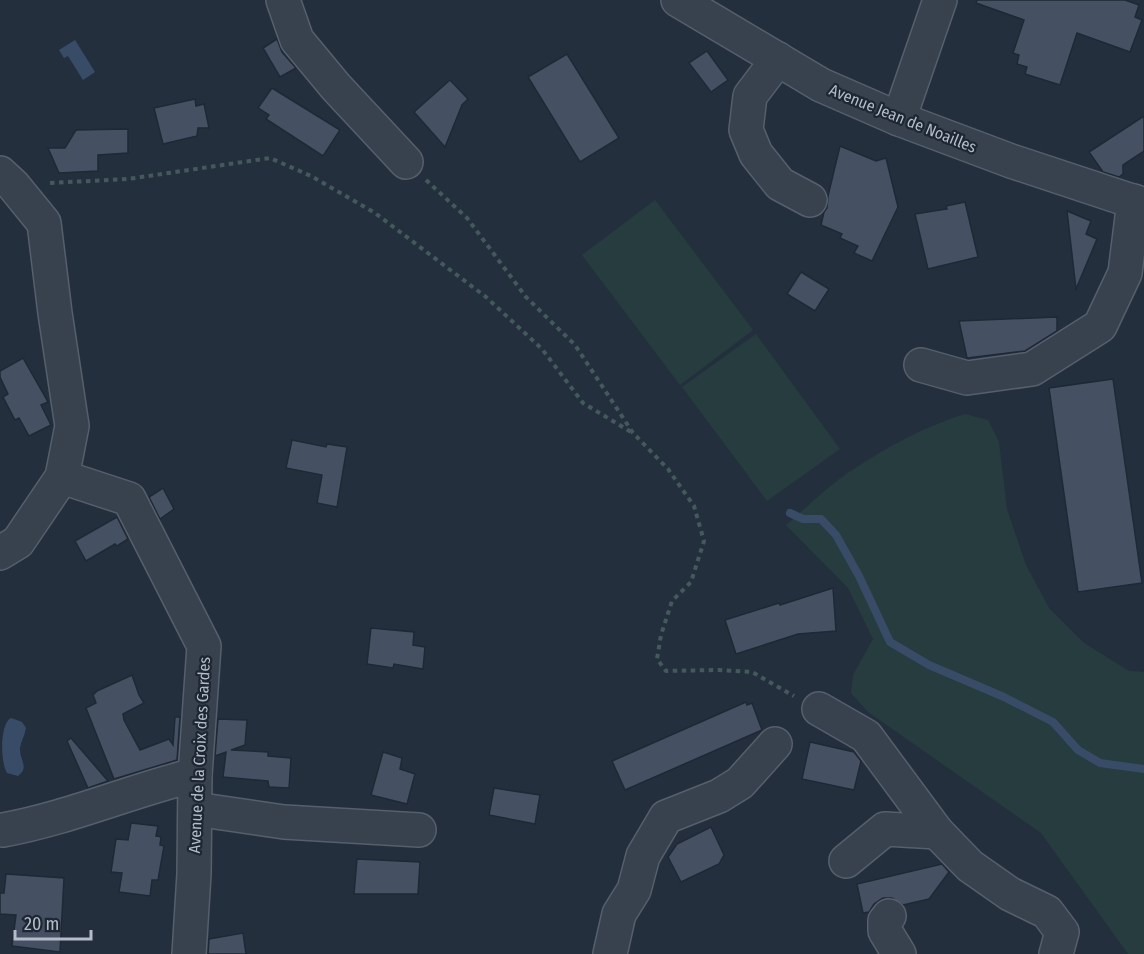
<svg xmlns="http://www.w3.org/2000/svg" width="1144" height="954" font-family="'Fira Sans Condensed',sans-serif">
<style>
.green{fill:#263c3f}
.water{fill:#394c67}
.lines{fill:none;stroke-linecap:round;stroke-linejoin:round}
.stream{stroke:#394c67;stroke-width:8}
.building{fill:#455162;stroke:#1f2835;stroke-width:1.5}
.minor-casing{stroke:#565f6c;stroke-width:36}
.path{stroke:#44595c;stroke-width:4;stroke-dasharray:4.5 4.5;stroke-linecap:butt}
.minor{stroke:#38414e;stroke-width:33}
.labels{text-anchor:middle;stroke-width:4.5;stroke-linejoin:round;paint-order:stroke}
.street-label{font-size:16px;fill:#b4bcc9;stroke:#1d2633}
</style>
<rect width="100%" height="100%" fill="#242f3e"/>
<!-- green -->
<g class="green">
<polygon points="655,200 753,330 680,385 582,255"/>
<polygon points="756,334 840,449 767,501 682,387"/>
<path d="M965 414 988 420 999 442 1007 509 1026 565 1049 608 1084 643 1129 671 1144 672V954H1128L1041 833 868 712 851 693 853 675 873 639 848 588 786 525C808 506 830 484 854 469 888 446 926 426 965 414Z"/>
</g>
<!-- water -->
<g class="water">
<polygon points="75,40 95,72 83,80 68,56 64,58 59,50"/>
<path d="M11 718 22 722 26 728C25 735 21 741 20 748 19 760 30 767 18 776L7 773C0 761 0 723 11 718Z"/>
</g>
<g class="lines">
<!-- stream -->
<polyline class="stream" points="790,513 803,519 821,519 836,535 859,576 890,642 929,665 1004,697 1053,722 1078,750 1100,763 1144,769"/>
</g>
<!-- building -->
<g class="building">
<polygon points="977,0 1125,0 1139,5 1135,17 1142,20 1130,52 1077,33 1060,85 1025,74 1027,67 1017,64 1019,55 1013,53 1024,20 976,3"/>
<polygon points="277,39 282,52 296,68 280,77 263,48"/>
<polygon points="707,51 728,80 711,92 689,63"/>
<polygon points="567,54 619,138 580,162 528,77"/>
<polygon points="450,80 468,99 462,105 445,147 414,112"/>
<polygon points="272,88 340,130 323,156 266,119 269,115 258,108"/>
<polygon points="195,99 196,106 204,104 209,128 198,128 197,136 163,144 154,108"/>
<polygon points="1144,116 1144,151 1123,165 1123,174 1119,177 1103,172 1089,152"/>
<polygon points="128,129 128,153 98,155 98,171 59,173 48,148 65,148 76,130"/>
<polygon points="840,146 876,161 886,158 898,207 872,261 854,253 858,246 840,238 842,234 821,225 824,212 827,208 828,196"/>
<polygon points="965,202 978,257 928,269 915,214 947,209 946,206"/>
<polygon points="1067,211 1091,221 1086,234 1097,239 1076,289"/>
<polygon points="801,272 829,289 815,311 787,294"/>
<polygon points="1057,317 1057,331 1025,351 967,358 959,321"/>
<polygon points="23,358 48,402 41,405 51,425 29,436 19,418 15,420 3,397 8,394 0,377 0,371"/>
<polygon points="1113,379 1142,583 1078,592 1049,388"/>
<polygon points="292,440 326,447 327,444 347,447 337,507 317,503 322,475 286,468"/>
<polygon points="163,488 174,509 160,519 149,497"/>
<polygon points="117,517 128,539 117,546 115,544 86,561 75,541"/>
<polygon points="833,588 836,631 798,634 736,654 725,620 779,603 780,605"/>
<polygon points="371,628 414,632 413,645 425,647 423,669 394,664 393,668 367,664"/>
<polygon points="132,675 139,695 144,703 123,714 124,720 140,750 169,739 173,745 175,717 180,717 177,760 114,779 86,708 96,703 93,695 97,691"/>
<polygon points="746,702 747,705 752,703 762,730 625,790 612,761"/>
<polygon points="218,719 247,720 245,745 231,750 268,752 268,756 291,758 289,788 269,787 268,781 223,777 226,752 215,756"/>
<polygon points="71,738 108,781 88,788 67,741"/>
<polygon points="810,742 854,752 861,761 854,790 802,779"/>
<polygon points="383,752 402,758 400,769 415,774 407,804 371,795"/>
<polygon points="494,788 540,795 535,824 489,815"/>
<polygon points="131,823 158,826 156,836 161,837 160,845 164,846 158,880 152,880 150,896 119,892 122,873 111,872 116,839 128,840"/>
<polygon points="711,827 724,855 719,864 681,882 668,857 677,844"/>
<polygon points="357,859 420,862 418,894 354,894"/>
<polygon points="942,864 949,872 929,899 903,905 892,898 883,898 874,904 869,912 863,913 857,884"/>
<polygon points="6,874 64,878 60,952 12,946 16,915 0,914 0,893 4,893"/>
<polygon points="243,933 246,954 208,954 209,939"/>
</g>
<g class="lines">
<defs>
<g id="minor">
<polyline points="283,0 297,40 336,87 406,162"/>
<polyline points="678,0 821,85 899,119 1011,161 1144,205"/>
<polyline points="778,59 750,96 746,130 756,154 780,184 810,200"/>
<polyline points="899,119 940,0"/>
<polyline points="0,173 13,185 44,223 55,313 72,426 62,477 18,542 0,553"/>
<polyline points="921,365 967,378 1032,369 1100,326 1125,273 1134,201"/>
<polyline points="62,477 129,499 204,646 195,775 194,874 189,954"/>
<polyline points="819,709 866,736 937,832 970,866 1010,894 1047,912 1062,932 1056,954"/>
<polyline points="195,809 284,822 419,830"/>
<path d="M3 830C69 818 130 791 195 775"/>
<polyline points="846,861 885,829 937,832"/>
<polyline points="889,916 885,921 885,931 899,954"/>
<polyline points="610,954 619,914 634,890 643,856 666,817 719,796 740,783 775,744"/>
</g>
</defs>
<!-- minor casing -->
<use href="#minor" class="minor-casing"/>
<!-- path -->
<g class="path">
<polyline points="426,180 467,218 526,297 575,345 633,433 668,469 694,506 704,541 691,582 672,601 661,635 657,659 666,671 719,670 752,672 794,696"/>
<polyline points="50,183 128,179 270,158 311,176 375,213 486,297 542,349 583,403 631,432"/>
</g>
<!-- minor -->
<use href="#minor" class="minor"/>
</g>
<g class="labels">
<!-- street labels -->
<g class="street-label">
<text transform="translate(903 118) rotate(22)" y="6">Avenue Jean de Noailles</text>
<text transform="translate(199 755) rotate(-87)" y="6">Avenue de la Croix des Gardes</text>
</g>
</g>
<!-- scale -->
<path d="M15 930v9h76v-9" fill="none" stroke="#b4bcc9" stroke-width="3"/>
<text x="24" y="930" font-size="18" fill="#b4bcc9" stroke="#1d2633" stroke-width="4.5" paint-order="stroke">20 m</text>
</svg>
